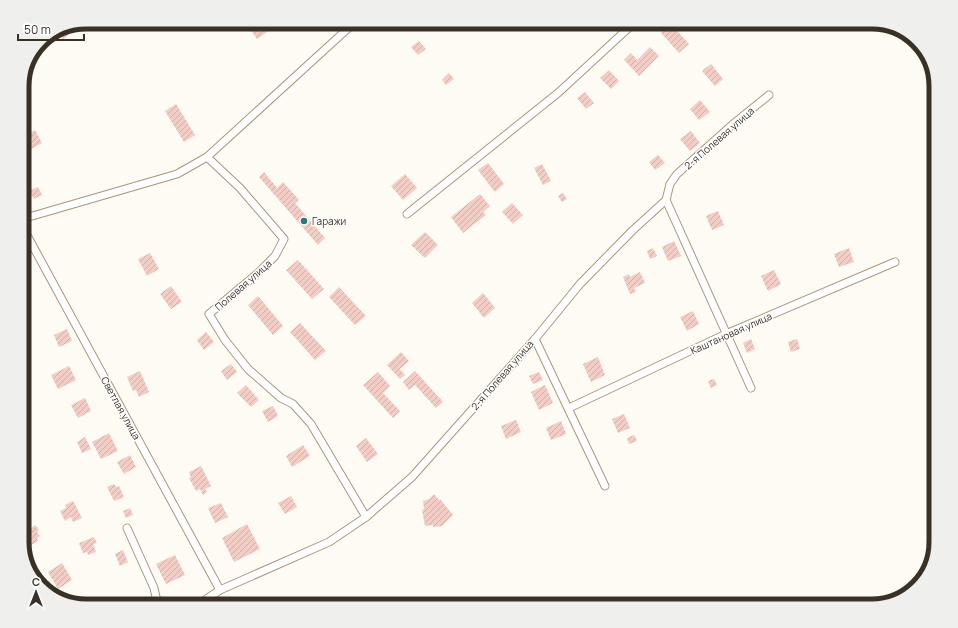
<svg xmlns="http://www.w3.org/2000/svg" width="958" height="628" font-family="Manrope,sans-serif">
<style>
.building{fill:url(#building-hatch)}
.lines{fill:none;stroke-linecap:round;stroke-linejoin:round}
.service-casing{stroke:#aa967d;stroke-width:5.5}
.minor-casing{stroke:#aa967d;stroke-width:9}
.service{stroke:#fff;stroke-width:3.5}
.minor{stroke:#fff;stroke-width:7}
.poi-dot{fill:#2c767d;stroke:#fff;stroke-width:1.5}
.labels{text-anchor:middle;stroke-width:3;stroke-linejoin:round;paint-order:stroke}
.street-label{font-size:10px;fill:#393126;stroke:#fff}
.poi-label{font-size:10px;fill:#393126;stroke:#fff;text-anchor:start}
.rim{fill:none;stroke:#393126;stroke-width:5}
</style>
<defs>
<pattern id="building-hatch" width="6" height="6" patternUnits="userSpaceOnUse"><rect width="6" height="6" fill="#f2cdc6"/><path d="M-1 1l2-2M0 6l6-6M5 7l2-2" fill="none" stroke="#d0b0aa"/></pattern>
</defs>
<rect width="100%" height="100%" fill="#fefaf4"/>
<!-- building -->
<g class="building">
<polygon points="245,22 282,22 257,39"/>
<polygon points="671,24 689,44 679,53 661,33"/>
<polygon points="67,30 69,34 63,39 59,34"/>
<polygon points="419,41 426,49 418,55 411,47"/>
<polygon points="650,47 659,56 639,76 624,60 631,53 637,60"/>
<polygon points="711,64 723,79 715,86 702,71"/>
<polygon points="609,70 619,81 611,89 600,78"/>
<polygon points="449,73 454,79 446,85 442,80"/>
<polygon points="585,92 594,103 586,109 577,98"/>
<polygon points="700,100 710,112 699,120 690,109"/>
<polygon points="176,104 195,135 184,142 165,111"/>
<polygon points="35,130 42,143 31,149 24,136"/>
<polygon points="691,131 700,143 690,151 680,139"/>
<polygon points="658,155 665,163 655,170 649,162"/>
<polygon points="488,163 504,184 495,192 478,170"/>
<polygon points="542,164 551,181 543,185 534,168"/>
<polygon points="264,172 277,188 283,182 299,200 295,203 325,238 318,245 259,177"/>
<polygon points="405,174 417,188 403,200 391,186"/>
<polygon points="38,187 42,195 34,199 29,191"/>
<polygon points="563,193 567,199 562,202 558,196"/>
<polygon points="480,194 490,206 483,212 486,215 463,233 451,217"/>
<polygon points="512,203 523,215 513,224 502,212"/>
<polygon points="718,211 724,225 712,230 706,216"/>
<polygon points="425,232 438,245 425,258 411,245"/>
<polygon points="674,241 681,256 668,261 662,247"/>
<polygon points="653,248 657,256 650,259 647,251"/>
<polygon points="849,248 854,262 839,267 834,254"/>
<polygon points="150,253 159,269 147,276 138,259"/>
<polygon points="298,260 324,289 312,299 286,270"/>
<polygon points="774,270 781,284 768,291 761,276"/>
<polygon points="640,272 645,283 634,288 636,292 630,294 623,277 629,274 630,277"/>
<polygon points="171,286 182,302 171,309 160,294"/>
<polygon points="339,287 366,316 355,325 329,297"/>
<polygon points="483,293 495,308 484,318 472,303"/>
<polygon points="258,296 283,326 273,335 248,305"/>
<polygon points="693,311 699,324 687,331 680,317"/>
<polygon points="300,323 326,351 315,360 290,332"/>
<polygon points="67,329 72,341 59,347 54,335"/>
<polygon points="206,332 214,342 204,350 197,340"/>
<polygon points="751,339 755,349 747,353 743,343"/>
<polygon points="797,339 800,349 791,352 788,342"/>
<polygon points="401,352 409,361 400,369 405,375 400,379 387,365"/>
<polygon points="598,357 605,375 591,382 583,364"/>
<polygon points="231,364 237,372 227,380 221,371"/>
<polygon points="69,366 76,380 58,389 51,375"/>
<polygon points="140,371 149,392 139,397 136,390 133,391 127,377"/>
<polygon points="415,371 443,402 436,408 415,385 409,390 403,382"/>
<polygon points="378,372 390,386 383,393 400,411 393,418 363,385"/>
<polygon points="539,372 543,380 533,384 529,376"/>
<polygon points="714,379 717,385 711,388 708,381"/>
<polygon points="246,385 259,400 251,407 237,393"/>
<polygon points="545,385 553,403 539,410 531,392"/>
<polygon points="85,398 91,411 78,418 71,405"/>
<polygon points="273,406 278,416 268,422 262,411"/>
<polygon points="624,414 630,428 618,433 612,419"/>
<polygon points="516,420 521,432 506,439 501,426"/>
<polygon points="561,421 566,434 551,440 546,428"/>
<polygon points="109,433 118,451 101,459 92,442"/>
<polygon points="634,435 637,441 629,444 627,438"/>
<polygon points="85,437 91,449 82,453 77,442"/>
<polygon points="366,438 378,454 367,462 356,446"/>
<polygon points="303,445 310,456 292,467 286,456"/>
<polygon points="130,455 136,467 124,474 117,462"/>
<polygon points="201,466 211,486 205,489 207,492 203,495 200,489 196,491 189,478 191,477 189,472"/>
<polygon points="114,484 116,487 119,486 124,497 114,501 107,487"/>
<polygon points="434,494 439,500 440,499 453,515 442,526 433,527 433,525 425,526 422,510 424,509 423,501 429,499"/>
<polygon points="291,496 297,507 285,514 278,503"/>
<polygon points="73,501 82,518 73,522 71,517 65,521 60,511 66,508 65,505"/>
<polygon points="221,503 228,517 215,523 208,508"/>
<polygon points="130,508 133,515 126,518 123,511"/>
<polygon points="247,524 260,549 234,562 222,538"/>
<polygon points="35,525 39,530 37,532 40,536 37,538 38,541 31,545 22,532 22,530 28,526 30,529"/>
<polygon points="94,537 97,543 93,544 96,552 88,555 87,552 83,553 79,543"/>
<polygon points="123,550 128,562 120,566 115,554"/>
<polygon points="175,555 185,575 166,584 156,564"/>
<polygon points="62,563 72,580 58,589 48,572"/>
<polygon points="120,600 122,606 111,606 110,604"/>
<polygon points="245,600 248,606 233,606"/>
</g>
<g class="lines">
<defs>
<polyline id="service" points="338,22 345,31"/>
<g id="minor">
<polyline points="207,157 240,188 284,239 275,256 257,274 209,314 225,340 248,369 281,398 293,404 311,424 366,517"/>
<polyline points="666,200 751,388"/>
<polyline points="407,214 558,93 635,22"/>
<polyline points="22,219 177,174 207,157 355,22"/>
<polyline points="22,226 220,590"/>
<polyline points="535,339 605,486"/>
<polyline points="569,408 726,334 895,262"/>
<polyline points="127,528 154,588 158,606"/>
<polyline points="196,606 220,590 329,542 366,517 412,477 535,339 580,284 632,231 666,200 670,184 677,174 732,125 769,95"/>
</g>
</defs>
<!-- service casing -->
<use href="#service" class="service-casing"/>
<!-- minor casing -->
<use href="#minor" class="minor-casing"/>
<!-- service -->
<use href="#service" class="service"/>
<!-- minor -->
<use href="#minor" class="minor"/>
</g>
<!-- markers -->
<circle class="poi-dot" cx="304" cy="221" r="4"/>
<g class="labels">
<!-- street labels -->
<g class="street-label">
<text transform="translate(719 138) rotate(-41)" y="4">2-я Полевая улица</text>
<text transform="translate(243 285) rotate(-41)" y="4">Полевая улица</text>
<text transform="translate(731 333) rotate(-24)" y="4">Каштановая улица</text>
<text transform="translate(502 375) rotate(-49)" y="4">2-я Полевая улица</text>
<text transform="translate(121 408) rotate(61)" y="4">Светлая улица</text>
</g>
<!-- poi labels -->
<g class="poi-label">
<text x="312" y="225">Гаражи</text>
</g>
</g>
<!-- crop -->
<path d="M0 0H958V628H0ZM86 29H872A57 57 0 0 1 929 86V542A57 57 0 0 1 872 599H86A57 57 0 0 1 29 542V86A57 57 0 0 1 86 29Z" fill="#efefee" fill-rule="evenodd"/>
<path class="rim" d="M86 29H872A57 57 0 0 1 929 86V542A57 57 0 0 1 872 599H86A57 57 0 0 1 29 542V86A57 57 0 0 1 86 29Z"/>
<!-- north arrow -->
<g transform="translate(36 592)" stroke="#ffffff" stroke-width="3" paint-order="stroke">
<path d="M0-3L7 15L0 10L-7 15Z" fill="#393126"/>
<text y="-6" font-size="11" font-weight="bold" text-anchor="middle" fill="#393126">С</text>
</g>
<!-- scale -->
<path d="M18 34v6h66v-6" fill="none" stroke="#393126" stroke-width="2"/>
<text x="24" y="34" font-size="12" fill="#393126" stroke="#ffffff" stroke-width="3" paint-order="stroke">50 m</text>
</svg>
